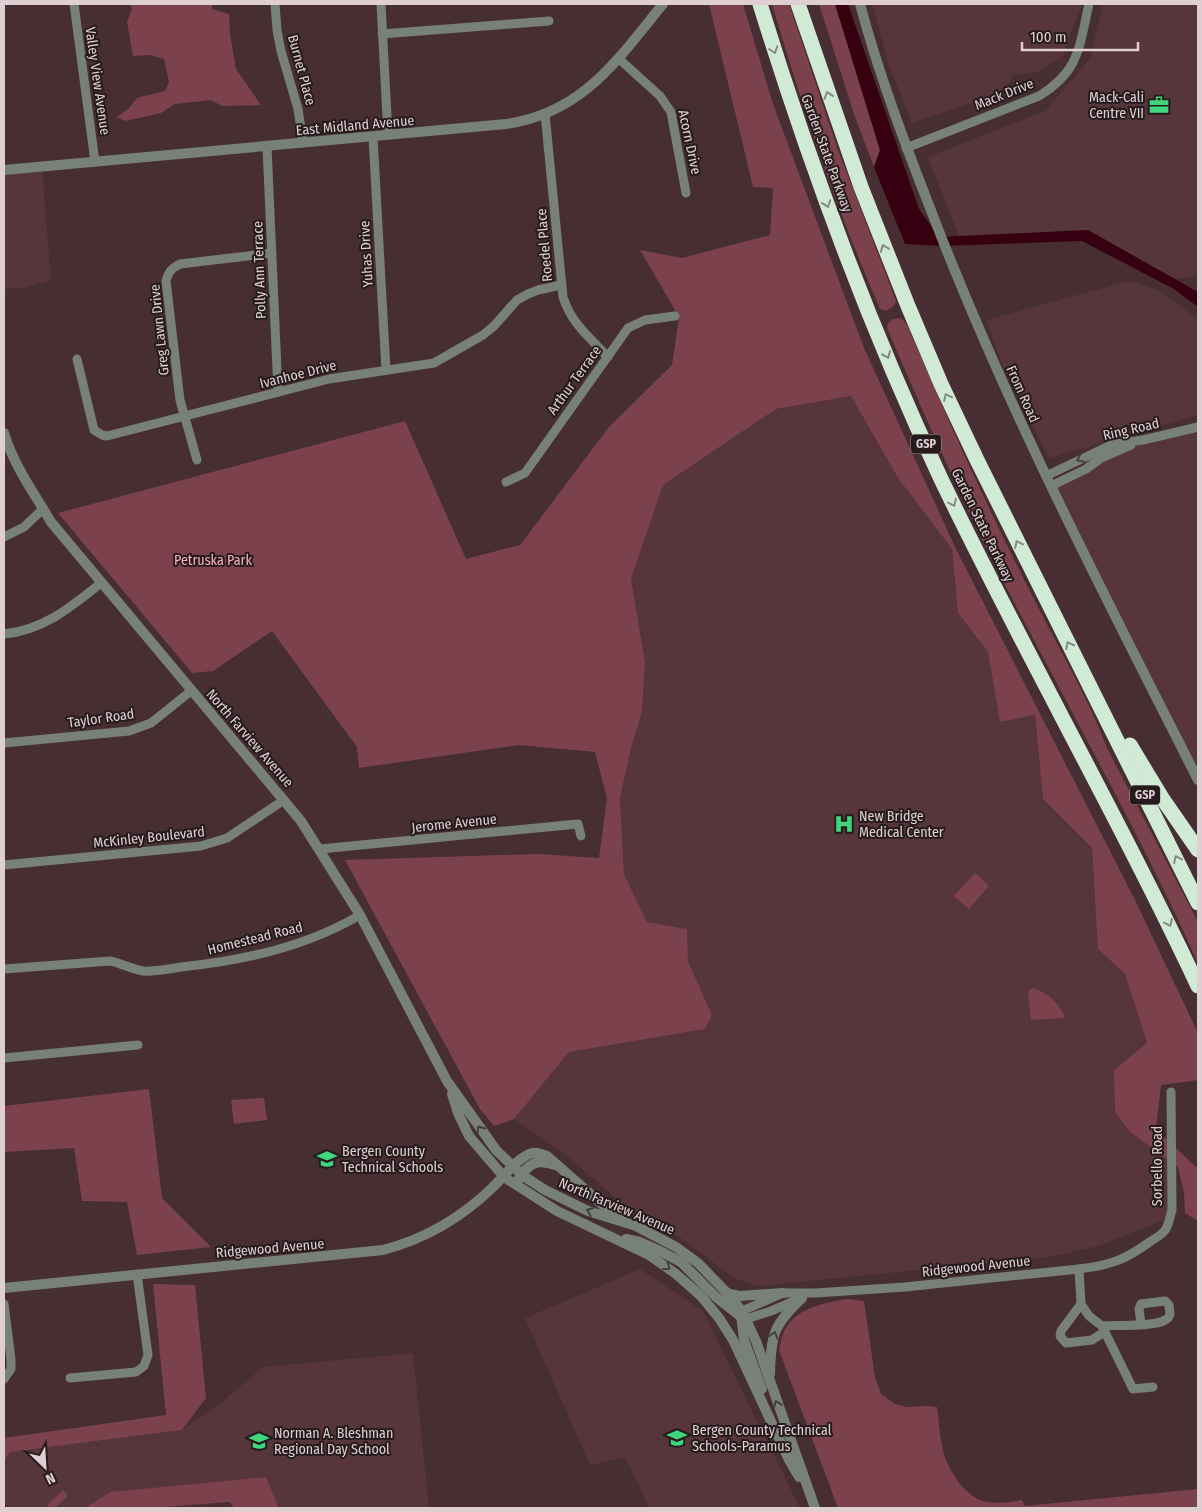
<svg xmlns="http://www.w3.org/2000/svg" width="1202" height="1512" font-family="'Fira Sans Condensed',sans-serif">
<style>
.built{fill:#56353b}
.green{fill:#7b424d}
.water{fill:#370011}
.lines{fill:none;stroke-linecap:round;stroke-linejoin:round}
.minor{stroke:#778179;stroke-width:9}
.tertiary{stroke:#778179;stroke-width:10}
.motorway{stroke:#d0ead6;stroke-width:15}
.oneway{stroke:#838c82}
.oneway2{stroke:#423e3d}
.labels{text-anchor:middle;stroke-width:4;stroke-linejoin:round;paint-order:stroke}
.shield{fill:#251a1c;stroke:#a8999b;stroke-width:1}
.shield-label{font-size:12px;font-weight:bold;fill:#e0cfd2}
.street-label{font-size:14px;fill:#e0cfd2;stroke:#251a1c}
.poi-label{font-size:14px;fill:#e0cfd2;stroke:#251a1c;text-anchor:start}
.park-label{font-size:14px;fill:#f9b1bd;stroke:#251a1c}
</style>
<rect width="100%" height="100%" fill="#472e32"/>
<!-- built -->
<g class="built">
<polygon points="872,4 1082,4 1062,57 1037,72 1013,75 1004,92 912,123 890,69"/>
<polygon points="1103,4 1198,4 1198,276 1174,279 1088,230 959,236 928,157 1045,111 1090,59"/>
<polygon points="42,167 51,280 24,288 4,289 4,170"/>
<polygon points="1129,281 1159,290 1198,319 1198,415 1049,458 1003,366 986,320"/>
<polygon points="851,396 898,478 952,549 958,613 988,652 1000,722 1035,715 1043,799 1092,848 1098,949 1125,974 1147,1044 1114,1070 1172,1162 1170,1218 1098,1246 1050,1257 759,1286 735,1279 679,1237 627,1208 565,1154 514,1119 569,1052 705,1029 712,1015 688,961 687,929 647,922 624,874 620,798 631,748 642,712 645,662 631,579 663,485 776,409"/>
<polygon points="1198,427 1198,780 1051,486 1143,440"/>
<polygon points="640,1269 703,1311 800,1508 650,1508 625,1457 590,1465 525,1318"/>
<polygon points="413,1353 429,1508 279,1508 266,1478 110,1492 85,1508 8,1508 4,1502 4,1461 10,1452 182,1430 217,1406 263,1367"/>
</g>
<!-- green -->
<g class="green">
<polygon points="130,4 212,4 212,9 229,14 230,34 236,69 261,105 222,106 211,100 175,104 161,113 125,121 117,117 129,108 137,98 165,91 169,82 164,59 149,55 133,56 127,22 132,9"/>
<polygon points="709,4 743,4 773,104 864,348 956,549 1135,900 1198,1033 1198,1080 1161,1085 1156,1129 1196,1167 1198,1166 1198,1221 1185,1213 1184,1193 1178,1167 1130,1132 1115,1111 1114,1070 1147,1043 1125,974 1098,949 1092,848 1043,799 1035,715 1000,722 988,652 958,613 952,549 898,478 851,396 776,409 663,485 631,579 645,662 642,712 631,748 620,798 624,874 647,922 687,929 688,961 712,1015 705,1029 569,1052 514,1119 494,1126 480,1109 345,860 538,854 599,858 607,798 595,752 519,745 359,768 357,747 272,631 213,671 192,673 58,513 405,421 466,559 520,545 609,427 672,365 679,317 640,250 682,258 770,235 773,188 753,187"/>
<path d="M772 4H789L837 147 896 301 894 306 886 311 880 309C837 210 802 107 772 4Z"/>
<polygon points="819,4 835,4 880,150 874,167 855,117"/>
<path d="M898 318 902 319 907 325C948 421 992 518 1040 611 1063 656 1089 700 1107 748L1198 922V963C1135 822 1056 687 987 549 951 477 919 402 887 328 888 321 891 319 898 318Z"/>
<polygon points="975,873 989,886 969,909 954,896"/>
<path d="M1032 988C1047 991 1060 1004 1065 1018L1031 1020 1028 993 1029 990Z"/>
<polygon points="149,1089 162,1198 211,1247 137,1255 127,1202 82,1201 74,1148 4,1152 4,1106"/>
<polygon points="264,1098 267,1120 234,1124 231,1100"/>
<polygon points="153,1284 195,1285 206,1398 182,1430 10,1452 4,1461 4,1438 166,1415"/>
<path d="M847 1299 864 1301 875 1377 881 1394 895 1404 907 1407 927 1406 937 1407C939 1422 940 1440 944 1454 950 1473 966 1498 987 1502 999 1504 1010 1502 1022 1500L1025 1506 1198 1489V1508H838L779 1350C781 1343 782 1334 786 1328 798 1307 825 1303 847 1299Z"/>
<polygon points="266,1477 279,1508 234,1508 230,1502 152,1508 85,1508 110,1492"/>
<polygon points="63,1490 68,1496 55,1508 50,1508 47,1505"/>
</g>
<!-- water -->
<polygon class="water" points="835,4 848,4 919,209 939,237 1088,230 1198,292 1198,307 1174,289 1082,241 942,246 905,244 874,167 880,150"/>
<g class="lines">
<!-- minor -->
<g class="minor">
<polyline points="74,4 95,162"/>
<polyline points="275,4 277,30 281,51 298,109 303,143"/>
<polyline points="381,4 388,135"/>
<polyline points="382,34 549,21"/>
<polyline points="618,58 660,96 671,112 686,193"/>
<path d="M545 114 563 297C571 323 590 338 608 357"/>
<polyline points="373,137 386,370"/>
<polyline points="267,147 278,392"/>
<path d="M906 148 1039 96C1080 71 1079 47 1089 4"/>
<polyline points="77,359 94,430 102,435 107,436 329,379 434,363 483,335 494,326 517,300 528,294 538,290 561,285"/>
<path d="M197 460 180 400 166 281C168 272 172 268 180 264L272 253"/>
<polyline points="1046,476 1113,444 1143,440 1198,427"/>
<polyline points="506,482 525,473 628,328 645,320 675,316"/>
<polyline points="1051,486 1086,469 1101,458 1131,445"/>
<polyline points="4,537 24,527 43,509"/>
<path d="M4 634C44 630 71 607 101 583"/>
<polyline points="4,743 129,731 151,723 191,691"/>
<polyline points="320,849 578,824 581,836"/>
<polyline points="4,865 201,846 227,838 284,800"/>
<path d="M4 969 110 961C121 963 131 969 143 971 154 972 169 969 181 967 242 961 306 947 360 915"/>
<polyline points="4,1058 138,1045"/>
<polyline points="1079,1269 1081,1304 1089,1316 1102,1326 1133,1389 1153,1387"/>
<polyline points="4,1304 11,1359 11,1369 4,1379"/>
<polyline points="1081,1304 1061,1331 1060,1336 1066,1343 1092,1340 1104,1332"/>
<path d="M742 1311 783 1293H816L905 1287 1079 1269C1111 1265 1125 1260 1151 1241 1156 1238 1163 1234 1166 1229 1169 1223 1170 1217 1172 1210L1171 1092"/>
<polyline points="746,1319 771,1311 799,1299"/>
<path d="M1102 1326C1115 1325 1155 1327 1165 1320 1168 1319 1169 1317 1170 1314L1169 1305 1165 1301 1141 1304 1139 1309 1141 1324"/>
<polyline points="70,1378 136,1372 144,1366 148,1355 137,1274"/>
</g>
<!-- tertiary -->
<g class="tertiary">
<path d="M860 4C879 75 905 144 932 213 1007 409 1104 594 1198 780"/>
<path d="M4 170 506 124C583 113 617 60 663 4"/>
<path d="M4 433C14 466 34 493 51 522L301 821 360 915 447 1081 496 1150 522 1175 545 1190 588 1211 636 1226 676 1247 698 1263 727 1293 742 1311 756 1341 815 1508"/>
<polyline points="452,1094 458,1113 469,1136 504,1177 557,1211 649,1255 676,1274 701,1296 719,1318 733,1340 789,1460 799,1477"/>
<path d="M518 1180C528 1164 536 1158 555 1165"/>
<polyline points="626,1239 640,1242 658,1250 681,1262 716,1297 740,1316"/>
<path d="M4 1288 383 1250C425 1239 461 1218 492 1188 504 1177 514 1161 529 1154 536 1151 541 1154 547 1156L604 1206 625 1219"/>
<polyline points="727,1293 740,1296 783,1293"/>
<polyline points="741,1315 744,1340 762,1389"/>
<path d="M770 1374C771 1335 773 1325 802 1298"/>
</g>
<!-- motorway -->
<g class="motorway">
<path d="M760 4C810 166 869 326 941 479 1023 650 1117 814 1198 986"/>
<polyline points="798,4 861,187 908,306 941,384 977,460 1198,903"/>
<polyline points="1130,745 1162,798 1198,850"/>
</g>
</g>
<!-- one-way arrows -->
<defs><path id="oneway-chevron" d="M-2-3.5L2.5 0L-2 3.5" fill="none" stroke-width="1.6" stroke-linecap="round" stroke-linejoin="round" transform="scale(1.25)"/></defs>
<g class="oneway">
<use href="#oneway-chevron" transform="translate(774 50) rotate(72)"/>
<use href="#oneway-chevron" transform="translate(828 95) rotate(-109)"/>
<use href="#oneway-chevron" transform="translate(827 204) rotate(70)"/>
<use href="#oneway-chevron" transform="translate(884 248) rotate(-111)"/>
<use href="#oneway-chevron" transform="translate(887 355) rotate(67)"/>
<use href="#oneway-chevron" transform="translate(947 397) rotate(-115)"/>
<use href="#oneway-chevron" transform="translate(953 503) rotate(64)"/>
<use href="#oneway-chevron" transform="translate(1018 544) rotate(-116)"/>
<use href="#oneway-chevron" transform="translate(1069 645) rotate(-117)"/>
<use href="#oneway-chevron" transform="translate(1177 859) rotate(-116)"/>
<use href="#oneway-chevron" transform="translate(1169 923) rotate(64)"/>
</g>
<g class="oneway2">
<use href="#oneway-chevron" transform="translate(1080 459) rotate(154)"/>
<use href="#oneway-chevron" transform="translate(480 1129) rotate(-125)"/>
<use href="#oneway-chevron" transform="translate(590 1211) rotate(-158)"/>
<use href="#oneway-chevron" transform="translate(667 1267) rotate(35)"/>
<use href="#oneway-chevron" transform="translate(774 1335) rotate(-72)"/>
<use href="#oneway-chevron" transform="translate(777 1404) rotate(-110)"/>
</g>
<!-- icons -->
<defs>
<symbol id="office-bare" viewBox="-9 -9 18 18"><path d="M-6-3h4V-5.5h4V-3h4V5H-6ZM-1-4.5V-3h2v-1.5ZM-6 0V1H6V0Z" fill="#3ed77d" stroke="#251a1c" stroke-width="2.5" paint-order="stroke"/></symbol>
<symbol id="hospital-bare" viewBox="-9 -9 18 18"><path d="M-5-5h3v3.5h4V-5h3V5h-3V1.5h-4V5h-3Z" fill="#3ed77d" stroke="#251a1c" stroke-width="2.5" paint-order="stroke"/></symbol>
<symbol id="school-bare" viewBox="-9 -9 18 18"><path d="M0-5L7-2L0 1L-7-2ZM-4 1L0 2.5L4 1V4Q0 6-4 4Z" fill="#3ed77d" stroke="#251a1c" stroke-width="2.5" paint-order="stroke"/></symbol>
</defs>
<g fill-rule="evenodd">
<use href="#office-bare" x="1145" y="91" width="28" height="28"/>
<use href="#hospital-bare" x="830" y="810" width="28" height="28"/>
<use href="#school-bare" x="313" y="1145" width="28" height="28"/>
<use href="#school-bare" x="663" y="1424" width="28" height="28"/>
<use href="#school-bare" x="245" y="1427" width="28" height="28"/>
</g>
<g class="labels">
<!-- shield labels -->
<g class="shield">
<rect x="911" y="434.5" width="30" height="19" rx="4"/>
<rect x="1130" y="785.5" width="30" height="19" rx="4"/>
</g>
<g class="shield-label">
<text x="926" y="448">GSP</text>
<text x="1145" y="799">GSP</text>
</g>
<!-- street labels -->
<g class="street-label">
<text transform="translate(302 70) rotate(75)" y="5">Burnet Place</text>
<text transform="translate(98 81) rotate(82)" y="5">Valley View Avenue</text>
<text transform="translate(1004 94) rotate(-22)" y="5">Mack Drive</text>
<text transform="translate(355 125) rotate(-5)" y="5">East Midland Avenue</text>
<text transform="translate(690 142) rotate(78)" y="5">Acorn Drive</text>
<text transform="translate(827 153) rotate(70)" y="5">Garden State Parkway</text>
<text transform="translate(544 245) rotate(-95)" y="5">Roedel Place</text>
<text transform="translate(366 254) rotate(-93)" y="5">Yuhas Drive</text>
<text transform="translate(259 270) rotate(-92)" y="5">Polly Ann Terrace</text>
<text transform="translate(159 330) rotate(-96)" y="5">Greg Lawn Drive</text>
<text transform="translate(298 374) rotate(-14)" y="5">Ivanhoe Drive</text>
<text transform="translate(574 380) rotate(-54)" y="5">Arthur Terrace</text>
<text transform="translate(1023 394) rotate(66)" y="5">From Road</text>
<text transform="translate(1131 429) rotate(-13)" y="5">Ring Road</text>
<text transform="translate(983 525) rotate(64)" y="5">Garden State Parkway</text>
<text transform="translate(101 718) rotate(-8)" y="5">Taylor Road</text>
<text transform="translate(250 738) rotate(49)" y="5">North Farview Avenue</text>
<text transform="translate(454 823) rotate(-6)" y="5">Jerome Avenue</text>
<text transform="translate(149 837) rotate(-6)" y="5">McKinley Boulevard</text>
<text transform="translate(255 938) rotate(-14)" y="5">Homestead Road</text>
<text transform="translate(1157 1166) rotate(-90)" y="5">Sorbello Road</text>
<text transform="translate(617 1206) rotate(23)" y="5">North Farview Avenue</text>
<text transform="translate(270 1248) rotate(-5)" y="5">Ridgewood Avenue</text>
<text transform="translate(976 1266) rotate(-6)" y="5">Ridgewood Avenue</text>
</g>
<!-- poi labels -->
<g class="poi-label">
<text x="1144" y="102" text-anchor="end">Mack-Cali<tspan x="1144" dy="16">Centre VII</tspan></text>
<text x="859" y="821">New Bridge<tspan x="859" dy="16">Medical Center</tspan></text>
<text x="342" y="1156">Bergen County<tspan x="342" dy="16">Technical Schools</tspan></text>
<text x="692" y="1435">Bergen County Technical<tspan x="692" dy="16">Schools-Paramus</tspan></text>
<text x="274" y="1438">Norman A. Bleshman<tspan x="274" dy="16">Regional Day School</tspan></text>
</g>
<!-- park labels -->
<g class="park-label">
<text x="213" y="565">Petruska Park</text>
</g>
</g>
<!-- border -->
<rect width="1202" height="1512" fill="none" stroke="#e0cfd2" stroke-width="10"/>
<!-- north arrow -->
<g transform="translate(45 1467) rotate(155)" stroke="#251a1c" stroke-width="4" paint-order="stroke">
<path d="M0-4L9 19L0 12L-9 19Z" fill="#e0cfd2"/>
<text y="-8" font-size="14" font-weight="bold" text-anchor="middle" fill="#e0cfd2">N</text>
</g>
<!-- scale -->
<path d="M1022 42v8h116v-8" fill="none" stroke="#e0cfd2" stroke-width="2.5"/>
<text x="1030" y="42" font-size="15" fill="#e0cfd2" stroke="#251a1c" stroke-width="4" paint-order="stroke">100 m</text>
</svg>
